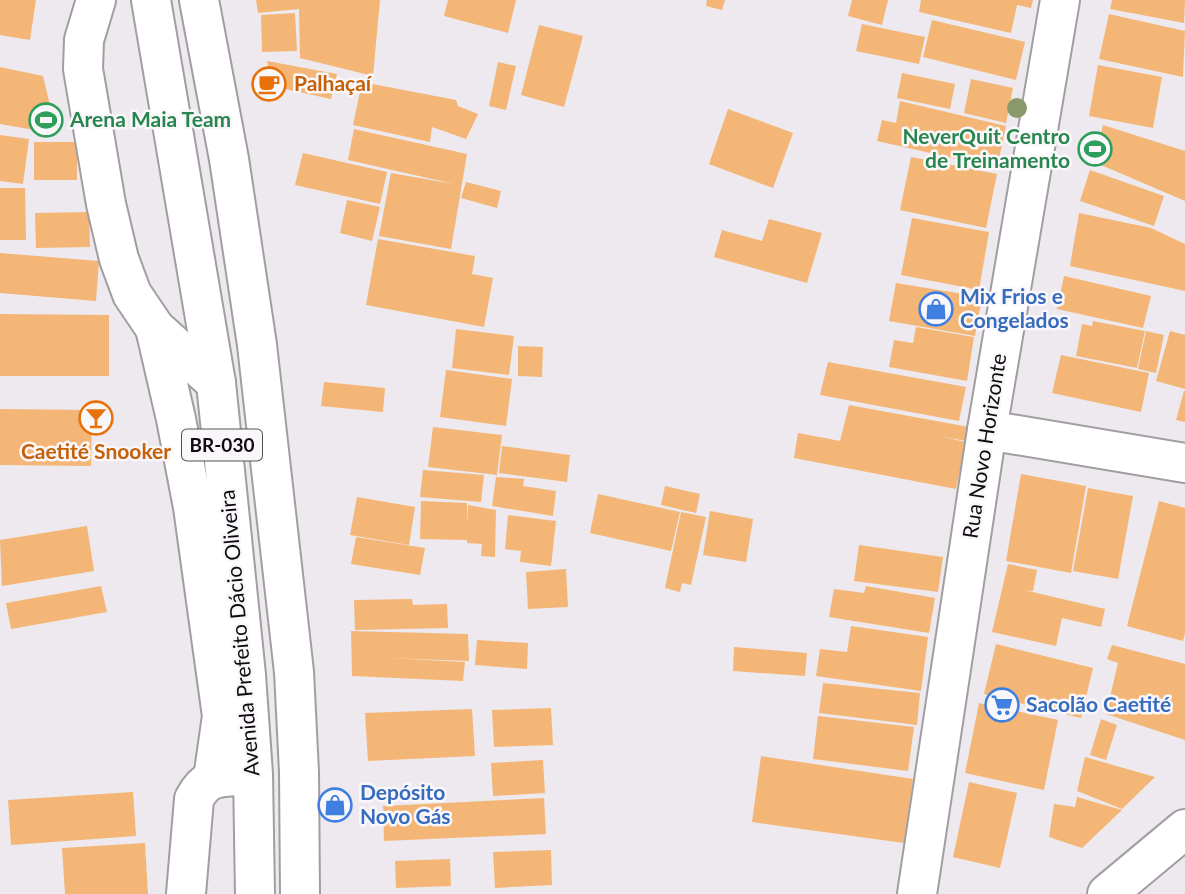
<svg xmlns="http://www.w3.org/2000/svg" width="1185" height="894" font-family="Lato,sans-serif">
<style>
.building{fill:#f4b677}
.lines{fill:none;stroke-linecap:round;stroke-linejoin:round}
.minor-casing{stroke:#a19ea1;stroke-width:42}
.major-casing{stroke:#a19ea1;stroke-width:42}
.minor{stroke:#fff;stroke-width:38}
.major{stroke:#fff;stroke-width:38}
.tree{fill:#8a996c}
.labels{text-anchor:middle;stroke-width:5;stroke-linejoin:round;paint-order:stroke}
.shield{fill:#faf7fb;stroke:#555255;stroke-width:2}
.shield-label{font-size:19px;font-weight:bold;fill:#0e0c0e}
.food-label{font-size:21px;font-weight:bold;fill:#c56008;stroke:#faf7fb;text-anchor:start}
.leisure-label{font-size:21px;font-weight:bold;fill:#27864d;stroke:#faf7fb;text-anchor:start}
.shop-label{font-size:21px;font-weight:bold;fill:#366cbe;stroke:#faf7fb;text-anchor:start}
.street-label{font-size:21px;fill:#0e0c0e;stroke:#faf7fb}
</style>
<rect width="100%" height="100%" fill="#ede9ee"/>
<!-- building -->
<g class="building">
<polygon points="0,0 36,0 30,40 0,35"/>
<polygon points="256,0 380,0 373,76 300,58 299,9 258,13"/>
<polygon points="448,0 516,0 508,33 444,16"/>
<polygon points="707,0 725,0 722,10 706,6"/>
<polygon points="852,0 888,0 882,25 848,16"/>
<polygon points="921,0 1033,0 1031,8 1017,5 1011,33 919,12"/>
<polygon points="1112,0 1185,0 1184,23 1110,9"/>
<polygon points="295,13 297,51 262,52 261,15"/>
<polygon points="1109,14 1185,31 1183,77 1099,59"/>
<polygon points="932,20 1025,42 1016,80 923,57"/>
<polygon points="862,24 925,37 919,64 856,51"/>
<polygon points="539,25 583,36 564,107 521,95"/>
<polygon points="267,61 337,74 331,99 272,86"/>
<polygon points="498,62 516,66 506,110 489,106"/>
<polygon points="1098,65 1162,77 1153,128 1089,116"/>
<polygon points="0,67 43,76 57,134 0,124"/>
<polygon points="902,73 955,84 950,109 897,98"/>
<polygon points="971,79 1013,88 1006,123 964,113"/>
<polygon points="362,82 456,100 458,106 478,114 466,139 432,127 430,142 353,125"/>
<polygon points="900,101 1006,126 997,168 877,141 882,120 896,123"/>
<polygon points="728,109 793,133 773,188 709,164"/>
<polygon points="1103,125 1185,151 1185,201 1087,159 1093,135 1100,137"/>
<polygon points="354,129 467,154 451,249 379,236 391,173 454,184 348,160"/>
<polygon points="0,135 29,139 23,184 0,181"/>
<rect x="34" y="142" width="43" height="38"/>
<polygon points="303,153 387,172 380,204 295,185"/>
<polygon points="911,157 997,174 986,228 900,210"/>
<polygon points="1090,170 1164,196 1154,226 1080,201"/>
<polygon points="466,182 501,191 497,208 461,198"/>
<polygon points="0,188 25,188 26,240 0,240"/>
<polygon points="347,200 380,207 372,241 340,233"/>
<polygon points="89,212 90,247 36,248 35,213"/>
<polygon points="1079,213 1151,228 1185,244 1185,291 1070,266"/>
<polygon points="912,218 989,232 979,290 901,275"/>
<polygon points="769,219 822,233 807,283 714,257 722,230 762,241"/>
<polygon points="378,239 475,256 472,274 493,278 484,327 366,305"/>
<polygon points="0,253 99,261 96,301 0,293"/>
<polygon points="1064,276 1151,296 1143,328 1057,309"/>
<polygon points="896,283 982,297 975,336 889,321"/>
<polygon points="0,314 109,315 109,376 0,376"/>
<polygon points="1093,321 1145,331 1137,368 1076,356 1082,324 1092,326"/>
<polygon points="916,327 974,337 967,381 889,367 894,340 913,343"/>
<polygon points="456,329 514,336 509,375 452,368"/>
<polygon points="1146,331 1164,335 1156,373 1138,369"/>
<polygon points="1170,331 1185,335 1185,389 1156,381"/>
<polygon points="518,346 543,347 542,377 518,376"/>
<polygon points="1061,355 1149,373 1141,412 1052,393"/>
<polygon points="828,362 966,387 959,421 820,395"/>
<polygon points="446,370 512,379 506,426 440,417"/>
<polygon points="324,382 385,388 383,412 321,406"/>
<polygon points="1184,391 1185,391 1185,422 1176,420"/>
<polygon points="849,405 969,427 966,441 938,436 966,442 956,489 794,458 798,433 840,441"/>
<polygon points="0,409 92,410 91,466 0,465"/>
<polygon points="433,427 502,435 497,475 428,467"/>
<polygon points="502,446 570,455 567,482 499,473"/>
<polygon points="423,470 484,475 481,502 420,497"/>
<polygon points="1021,474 1086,486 1071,573 1006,561"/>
<polygon points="496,477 524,479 523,486 556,491 553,516 492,506"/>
<polygon points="665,486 700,494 696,513 661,505"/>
<polygon points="1088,488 1133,496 1118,579 1073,571"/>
<polygon points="598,494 680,512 671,551 590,533"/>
<polygon points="357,497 415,507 409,545 350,535"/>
<polygon points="421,501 467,503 467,525 468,505 496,510 495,557 481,556 482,544 467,543 467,540 420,539"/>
<polygon points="1159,501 1185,508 1185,633 1183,641 1127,626"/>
<polygon points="710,511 753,519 746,562 703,555"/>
<polygon points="681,512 706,517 691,585 682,583 680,592 665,588"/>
<polygon points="508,515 556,521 551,566 520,562 521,551 505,549"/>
<polygon points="87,526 94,571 2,586 0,540"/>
<polygon points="356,537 425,548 420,575 351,564"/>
<polygon points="859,545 943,557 938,592 854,581"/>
<polygon points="1008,564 1037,570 1033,591 1024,590 1105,609 1101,627 1062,618 1056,646 992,632"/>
<polygon points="566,569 568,607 528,609 526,572"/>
<polygon points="101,586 107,612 11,629 6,603"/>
<polygon points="866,586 935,598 929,633 829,617 834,589 864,593"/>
<polygon points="412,599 413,605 447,604 448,628 355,630 354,600"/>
<polygon points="851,626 928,637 921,691 816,676 820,649 847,652"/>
<polygon points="351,631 468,634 469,661 389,658 465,662 463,681 352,676"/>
<polygon points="477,640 528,643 527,669 475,665"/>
<polygon points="996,644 1093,668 1081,718 984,694"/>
<polygon points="1112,645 1185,664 1185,740 1106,714 1118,663 1107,659"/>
<polygon points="734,647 807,653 805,676 733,671"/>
<polygon points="823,683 920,693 917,725 819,713"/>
<polygon points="979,703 1058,720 1044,790 965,773"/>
<polygon points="551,708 553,745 494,747 492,710"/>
<polygon points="472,709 475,756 368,761 365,713"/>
<polygon points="818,716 914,727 908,771 813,759"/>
<polygon points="1101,719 1117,725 1106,760 1090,755"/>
<polygon points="761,756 913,779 904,843 752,822"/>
<polygon points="1085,757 1155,777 1122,809 1077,791"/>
<polygon points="543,760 545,793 493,796 491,763"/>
<polygon points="969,782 1017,793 1000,868 953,857"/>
<polygon points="133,792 136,836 11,845 8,800"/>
<polygon points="1077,797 1122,810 1082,848 1049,837 1054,804 1075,807"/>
<polygon points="544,798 546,834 384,841 383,806"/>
<polygon points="145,843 148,894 65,894 62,848"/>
<polygon points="551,850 552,885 495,888 493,852"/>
<polygon points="450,859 451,886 396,888 395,861"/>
</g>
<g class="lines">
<defs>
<g id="minor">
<polyline points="96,0 84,40 83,69 106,204 119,259 132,294 155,328 216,383"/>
<polyline points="155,328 176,419 193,507 222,716 213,779"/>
<polyline points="987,430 1185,463"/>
<path d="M186 894 194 799C206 777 215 778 237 776"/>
<polyline points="917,894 987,430 1060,0"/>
</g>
<g id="major">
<polyline points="151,0 216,383 246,675 253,774 255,894"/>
<polyline points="199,0 229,159 257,345 294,672 299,772 300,894"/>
<polyline points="1107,894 1185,829"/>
</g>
</defs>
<!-- minor casing -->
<use href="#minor" class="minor-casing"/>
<!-- major casing -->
<use href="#major" class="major-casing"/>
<!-- minor -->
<use href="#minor" class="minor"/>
<!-- major -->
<use href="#major" class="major"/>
</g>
<!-- trees -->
<circle class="tree" cx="1017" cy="108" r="10"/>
<!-- icons -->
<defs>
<symbol id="cafe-ring" viewBox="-11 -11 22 22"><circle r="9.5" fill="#faf7fb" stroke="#e8710a" stroke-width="1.5"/><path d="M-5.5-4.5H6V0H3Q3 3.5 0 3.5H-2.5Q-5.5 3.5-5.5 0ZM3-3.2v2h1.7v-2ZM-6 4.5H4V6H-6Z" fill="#e8710a"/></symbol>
<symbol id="stadium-ring" viewBox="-11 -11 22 22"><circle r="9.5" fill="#faf7fb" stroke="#2e9e5b" stroke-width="1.5"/><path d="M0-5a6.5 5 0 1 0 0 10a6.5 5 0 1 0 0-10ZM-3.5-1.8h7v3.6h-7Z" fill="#2e9e5b"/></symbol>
<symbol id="shop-ring" viewBox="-11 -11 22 22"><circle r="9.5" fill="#faf7fb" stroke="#3f7fe0" stroke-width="1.5"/><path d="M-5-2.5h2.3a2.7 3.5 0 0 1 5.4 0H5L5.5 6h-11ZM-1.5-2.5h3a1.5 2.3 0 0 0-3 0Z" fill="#3f7fe0"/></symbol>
<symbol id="bar-ring" viewBox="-11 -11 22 22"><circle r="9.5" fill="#faf7fb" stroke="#e8710a" stroke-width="1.5"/><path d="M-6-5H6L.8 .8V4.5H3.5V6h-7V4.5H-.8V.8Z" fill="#e8710a"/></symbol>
<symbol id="supermarket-ring" viewBox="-11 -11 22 22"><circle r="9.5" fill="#faf7fb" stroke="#3f7fe0" stroke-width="1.5"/><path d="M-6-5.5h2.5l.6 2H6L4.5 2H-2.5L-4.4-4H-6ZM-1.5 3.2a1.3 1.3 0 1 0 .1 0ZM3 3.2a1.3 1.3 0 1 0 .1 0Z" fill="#3f7fe0"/></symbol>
</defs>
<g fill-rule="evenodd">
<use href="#cafe-ring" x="250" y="65" width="38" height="38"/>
<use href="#stadium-ring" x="27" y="101" width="38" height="38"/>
<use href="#stadium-ring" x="1076" y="130" width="38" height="38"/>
<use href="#shop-ring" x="917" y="290" width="38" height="38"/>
<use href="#bar-ring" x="77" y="399" width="38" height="38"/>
<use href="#supermarket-ring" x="983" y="686" width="38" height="38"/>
<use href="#shop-ring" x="316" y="786" width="38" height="38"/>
</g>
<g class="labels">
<!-- shield labels -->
<rect class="shield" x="182" y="429.5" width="80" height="31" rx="5"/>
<g class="shield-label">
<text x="222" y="452">BR-030</text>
</g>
<!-- food labels -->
<g class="food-label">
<text x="294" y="91">Palhaçaí</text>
<text x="96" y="459" text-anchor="middle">Caetité Snooker</text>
</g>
<!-- leisure labels -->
<g class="leisure-label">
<text x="70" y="127">Arena Maia Team</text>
<text x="1070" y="144" text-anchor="end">NeverQuit Centro<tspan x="1070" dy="24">de Treinamento</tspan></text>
</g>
<!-- shop labels -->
<g class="shop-label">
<text x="960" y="304">Mix Frios e<tspan x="960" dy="24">Congelados</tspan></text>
<text x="1026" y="712">Sacolão Caetité</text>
<text x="360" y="800">Depósito<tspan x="360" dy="24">Novo Gás</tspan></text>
</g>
<!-- street labels -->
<g class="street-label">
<text transform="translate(985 446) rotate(-81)" y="7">Rua Novo Horizonte</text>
<text transform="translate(240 633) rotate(-95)" y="7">Avenida Prefeito Dácio Oliveira</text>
</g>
</g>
</svg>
